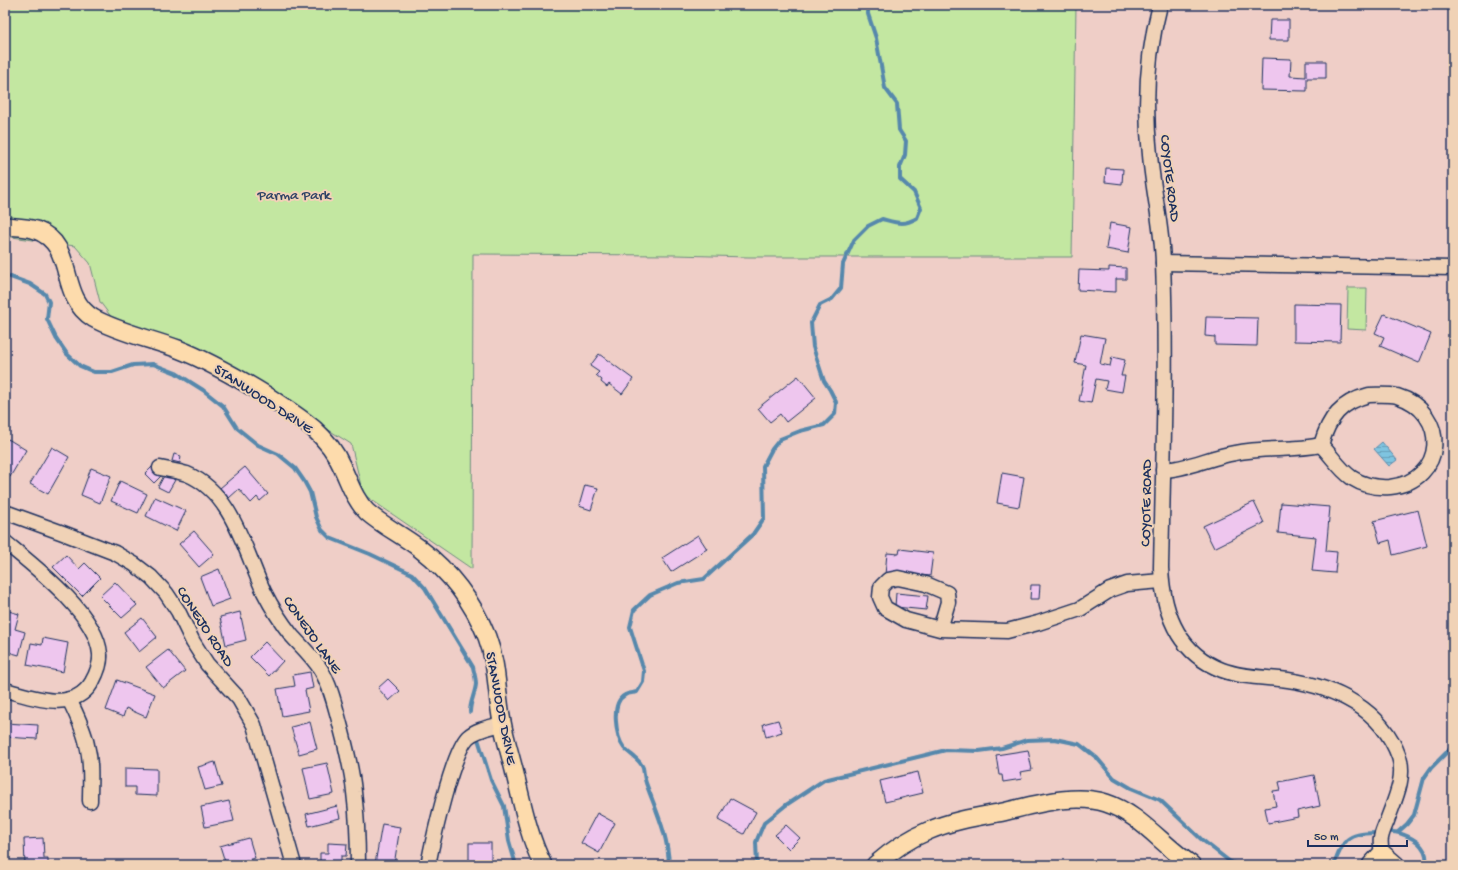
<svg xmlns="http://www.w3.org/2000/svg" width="1458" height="870" font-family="'Gochi Hand',sans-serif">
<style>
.green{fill:#c3e7a1;stroke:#6f8b80}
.water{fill:url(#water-rules);stroke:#5788ac}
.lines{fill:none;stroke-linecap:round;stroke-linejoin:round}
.stream{stroke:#5788ac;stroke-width:4}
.building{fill:#eec6ee;stroke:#1b2f5e}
.minor-casing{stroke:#1b2f5e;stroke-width:17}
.major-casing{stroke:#1b2f5e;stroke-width:20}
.minor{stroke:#f0d2b6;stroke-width:14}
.major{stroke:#fddbac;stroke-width:17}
.labels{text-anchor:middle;stroke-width:4;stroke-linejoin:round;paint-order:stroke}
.street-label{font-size:15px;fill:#1b2f5e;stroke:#f0d2b6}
.park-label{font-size:15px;fill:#2c4165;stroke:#f0d2b6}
</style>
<defs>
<pattern id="water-rules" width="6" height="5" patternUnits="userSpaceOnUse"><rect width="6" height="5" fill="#7fc4e0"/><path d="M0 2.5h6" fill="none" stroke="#67a0b9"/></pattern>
</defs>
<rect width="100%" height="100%" fill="#efcec7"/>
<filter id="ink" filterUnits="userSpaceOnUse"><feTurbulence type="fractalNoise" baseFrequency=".025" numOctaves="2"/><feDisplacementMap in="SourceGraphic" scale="8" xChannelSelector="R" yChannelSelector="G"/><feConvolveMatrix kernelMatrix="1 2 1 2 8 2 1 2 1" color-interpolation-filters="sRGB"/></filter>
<g filter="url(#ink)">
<!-- green -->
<g class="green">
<polygon points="5,5 1076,5 1072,257 748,257 676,255 473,254 472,569 363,494 351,444 251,381 115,322 100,302 90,263 75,246 5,236"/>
<polygon points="1348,288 1367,288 1366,330 1347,329"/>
</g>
<!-- water -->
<polygon class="water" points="1382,442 1397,460 1389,466 1374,449"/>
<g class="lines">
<!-- stream -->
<g class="stream">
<path d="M5 275 30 284 45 294 49 302 47 319 56 338 67 354 80 366 94 372H112L133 365 153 364 176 373 203 390 223 406 237 428 258 445 278 454 295 468 304 481 310 492 316 517 322 530 330 538 370 554 412 574 425 588 473 667C474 673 476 678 476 684 475 694 470 702 470 712"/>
<polyline points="478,739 491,780 504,806 509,841 516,865"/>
<path d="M1392 832C1400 832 1417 839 1422 847 1426 852 1427 859 1426 865"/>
<polyline points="1398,832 1407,824 1414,815 1424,778 1431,768 1452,747 1453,743"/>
<path d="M669 865C668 834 656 811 646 783 644 778 644 773 643 768 640 759 630 755 624 748 616 737 610 703 625 695 628 693 634 693 637 692L643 682 644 671 630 627 634 610 650 595 678 583 704 579 753 534 764 518 763 466 772 449 780 439 800 431 824 425 835 414 836 402 830 390 824 381 813 347 811 323 820 305 832 299 841 288 843 264 854 240 868 226 882 219C897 223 903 226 917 218L921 208 914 192 900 179V167L905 155 906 141 899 130 897 104 885 88 876 38 868 14V5"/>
<polyline points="757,865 756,842 764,823 786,805 824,780 946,750 979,751 1002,748 1027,740 1055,739 1079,744 1097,758 1114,778 1131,788 1160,800 1201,839 1229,861 1238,865"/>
<path d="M1334 865C1343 840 1347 833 1375 833"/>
</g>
</g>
<!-- building -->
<g class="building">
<polygon points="1270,20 1289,20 1289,40 1269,40"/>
<polygon points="1262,58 1291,59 1290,76 1306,77 1306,61 1326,61 1326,78 1307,78 1307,91 1261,90"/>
<polygon points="1106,168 1123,169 1122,184 1105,182"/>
<polygon points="1110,223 1132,227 1128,253 1106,249"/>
<polygon points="1109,267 1126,268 1126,279 1116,279 1116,292 1078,290 1079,270 1109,271"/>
<polygon points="1294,304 1341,305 1340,342 1294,341"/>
<polygon points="1384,314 1431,334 1419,363 1380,346 1384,337 1375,333"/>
<polygon points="1206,317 1258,318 1257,346 1215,345 1215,337 1205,336"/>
<polygon points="1081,334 1105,338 1100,364 1110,366 1112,357 1125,360 1121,376 1125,376 1122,392 1105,389 1107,381 1096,379 1091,403 1079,401 1086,365 1075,363"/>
<polygon points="599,354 633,379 622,394 609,384 607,387 601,382 602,380 596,375 599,372 590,366"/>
<polygon points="798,376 816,398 786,422 780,414 770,422 758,408"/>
<polygon points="8,439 26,450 10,477 5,474 5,444"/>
<polygon points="52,447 69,457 48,494 30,484"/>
<polygon points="174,454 181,456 180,463 172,461"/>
<polygon points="153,466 162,475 154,483 145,474"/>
<polygon points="245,467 268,494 260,501 257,497 251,503 239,489 229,498 220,488"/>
<polygon points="91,468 111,476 100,503 81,495"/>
<polygon points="1002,473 1024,477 1019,507 997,503"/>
<polygon points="165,474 175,480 168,492 158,487"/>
<polygon points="120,481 147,494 138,513 111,501"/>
<polygon points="585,485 598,488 591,510 579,506"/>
<polygon points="155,497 186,511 176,531 146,516"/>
<polygon points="1254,502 1264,523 1214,548 1203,526"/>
<polygon points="1281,503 1330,507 1326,551 1337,552 1335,573 1312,571 1316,537 1278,533"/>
<polygon points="1418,510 1427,546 1393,555 1390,540 1380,543 1374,521"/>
<polygon points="194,531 214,554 199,567 179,544"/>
<polygon points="698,535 707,549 671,572 662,558"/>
<polygon points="900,549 933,553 930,576 902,573 885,575 887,553 899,554"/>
<polygon points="66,555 79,569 85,563 100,578 82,596 53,567"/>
<polygon points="219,569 230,599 211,606 200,577"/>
<polygon points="115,582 137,605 122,618 100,596"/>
<polygon points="1031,585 1040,585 1039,599 1030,599"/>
<polygon points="896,593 928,596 926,610 895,607"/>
<polygon points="5,610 19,614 15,629 25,632 19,655 5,651"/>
<polygon points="240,612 246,640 226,645 220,617"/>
<polygon points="142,618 157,637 139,652 124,632"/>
<polygon points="43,638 68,643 63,672 27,665 31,643 42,645"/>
<polygon points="265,642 283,661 269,676 250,657"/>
<polygon points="168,650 185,671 163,688 146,667"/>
<polygon points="310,672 313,688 305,690 309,711 282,716 277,689 295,686 293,675"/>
<polygon points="388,679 400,691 389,701 378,688"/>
<polygon points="117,680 155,694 146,717 126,708 123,717 106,710"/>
<polygon points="778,720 782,732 766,737 763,724"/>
<polygon points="310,722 317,749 299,754 291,727"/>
<polygon points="5,723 38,725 37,739 5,737"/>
<polygon points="1028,750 1032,770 1020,772 1022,779 1003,782 1002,775 999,775 996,755"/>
<polygon points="215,762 222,786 205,790 198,767"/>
<polygon points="327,763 334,794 310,799 303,768"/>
<polygon points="125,768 157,769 157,796 135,795 135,787 125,787"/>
<polygon points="918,772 923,793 885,802 880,781"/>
<polygon points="1314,775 1320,806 1297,811 1298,817 1268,823 1265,808 1276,806 1273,791 1281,790 1279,782"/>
<polygon points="730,798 756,812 744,834 718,820"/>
<polygon points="229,801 234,821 205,827 201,807"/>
<polygon points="337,806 340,818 309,826 306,814"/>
<polygon points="597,813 615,823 599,853 581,843"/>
<polygon points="382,824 400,827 394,865 375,864"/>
<polygon points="786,825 800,838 789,849 775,835"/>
<polygon points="43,838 44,858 48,858 48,865 25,865 24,839"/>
<polygon points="249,838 255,858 226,865 220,846"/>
<polygon points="328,843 347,844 346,856 341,856 341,865 320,865 320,853 328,853"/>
<rect x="469" y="843" width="22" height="22"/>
</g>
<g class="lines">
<defs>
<g id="minor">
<path d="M1160 5C1147 54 1144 104 1150 155 1153 191 1162 226 1163 263 1167 364 1163 466 1161 568 1163 612 1178 653 1222 670 1243 678 1266 677 1288 680 1335 687 1382 709 1399 757 1406 778 1394 801 1387 821 1385 826 1382 832 1381 838 1380 843 1381 848 1382 853"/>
<polyline points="1163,263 1453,268"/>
<path d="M1369 395C1379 395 1388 394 1397 396 1450 412 1446 481 1390 487 1376 488 1363 485 1352 478 1339 469 1332 456 1321 445 1329 417 1341 402 1369 395Z"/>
<path d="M160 468C169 470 178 471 187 474 233 493 245 552 264 592 272 608 281 622 292 636 302 647 313 657 321 670 331 687 335 706 340 724 346 747 352 769 354 792 357 816 358 841 358 865"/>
<path d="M1163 470C1188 469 1210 457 1235 453 1264 447 1293 451 1321 445"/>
<polyline points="5,512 63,533 115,553 134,564 151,577 166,593 178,611 193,642 207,664 239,699 254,725 294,865"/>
<path d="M5 542C34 566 97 614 100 654 101 664 97 673 92 682 73 714 33 697 5 690"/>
<polyline points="940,629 948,602 947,593 926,584 898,578 888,580 881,587 880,597 885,608 906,620 940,629 1007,631 1038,623 1080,609 1110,590 1127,584 1161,581"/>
<path d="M69 699C76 714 84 729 87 745 92 764 90 782 90 801"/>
<path d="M428 865C433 840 452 753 468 737 477 729 491 727 502 724"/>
</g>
<g id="major">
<path d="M5 226C15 227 26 227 36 230 77 245 57 296 93 318 118 332 151 339 178 349 209 361 238 378 266 395 282 406 299 416 314 429 325 439 335 451 341 465 349 481 354 499 367 512 383 526 402 535 419 548 449 571 473 602 487 637 498 666 496 692 502 722 505 738 510 754 514 770 522 802 528 835 543 865"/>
<path d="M875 865C891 851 908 839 928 831 950 821 975 817 998 813 1031 806 1074 792 1106 803 1140 814 1163 846 1192 865"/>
<polyline points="1371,865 1382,853 1396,865"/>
</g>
</defs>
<!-- minor casing -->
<use href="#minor" class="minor-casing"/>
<!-- major casing -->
<use href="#major" class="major-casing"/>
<!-- minor -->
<use href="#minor" class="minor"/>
<!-- major -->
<use href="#major" class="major"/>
</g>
</g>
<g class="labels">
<!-- street labels -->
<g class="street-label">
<text transform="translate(1171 178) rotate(83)" y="5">COYOTE ROAD</text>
<text transform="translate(264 398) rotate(33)" y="5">STANWOOD DRIVE</text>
<text transform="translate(1145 503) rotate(-89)" y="5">COYOTE ROAD</text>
<text transform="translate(206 626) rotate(57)" y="5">CONEJO ROAD</text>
<text transform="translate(313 634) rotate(55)" y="5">CONEJO LANE</text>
<text transform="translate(502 708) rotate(79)" y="5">STANWOOD DRIVE</text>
</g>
<!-- park labels -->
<g class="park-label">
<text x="294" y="199">Parma Park</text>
</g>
</g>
<!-- margin -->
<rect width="1458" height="870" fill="none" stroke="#f0d2b6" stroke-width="20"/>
<rect x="10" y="10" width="1438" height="850" fill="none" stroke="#1b2f5e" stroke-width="1.5" filter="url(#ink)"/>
<!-- scale -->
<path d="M1308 840v6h99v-6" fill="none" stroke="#1b2f5e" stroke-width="2"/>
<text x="1314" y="840" font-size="12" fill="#1b2f5e" stroke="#f0d2b6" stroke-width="3" paint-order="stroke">50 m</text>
</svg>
